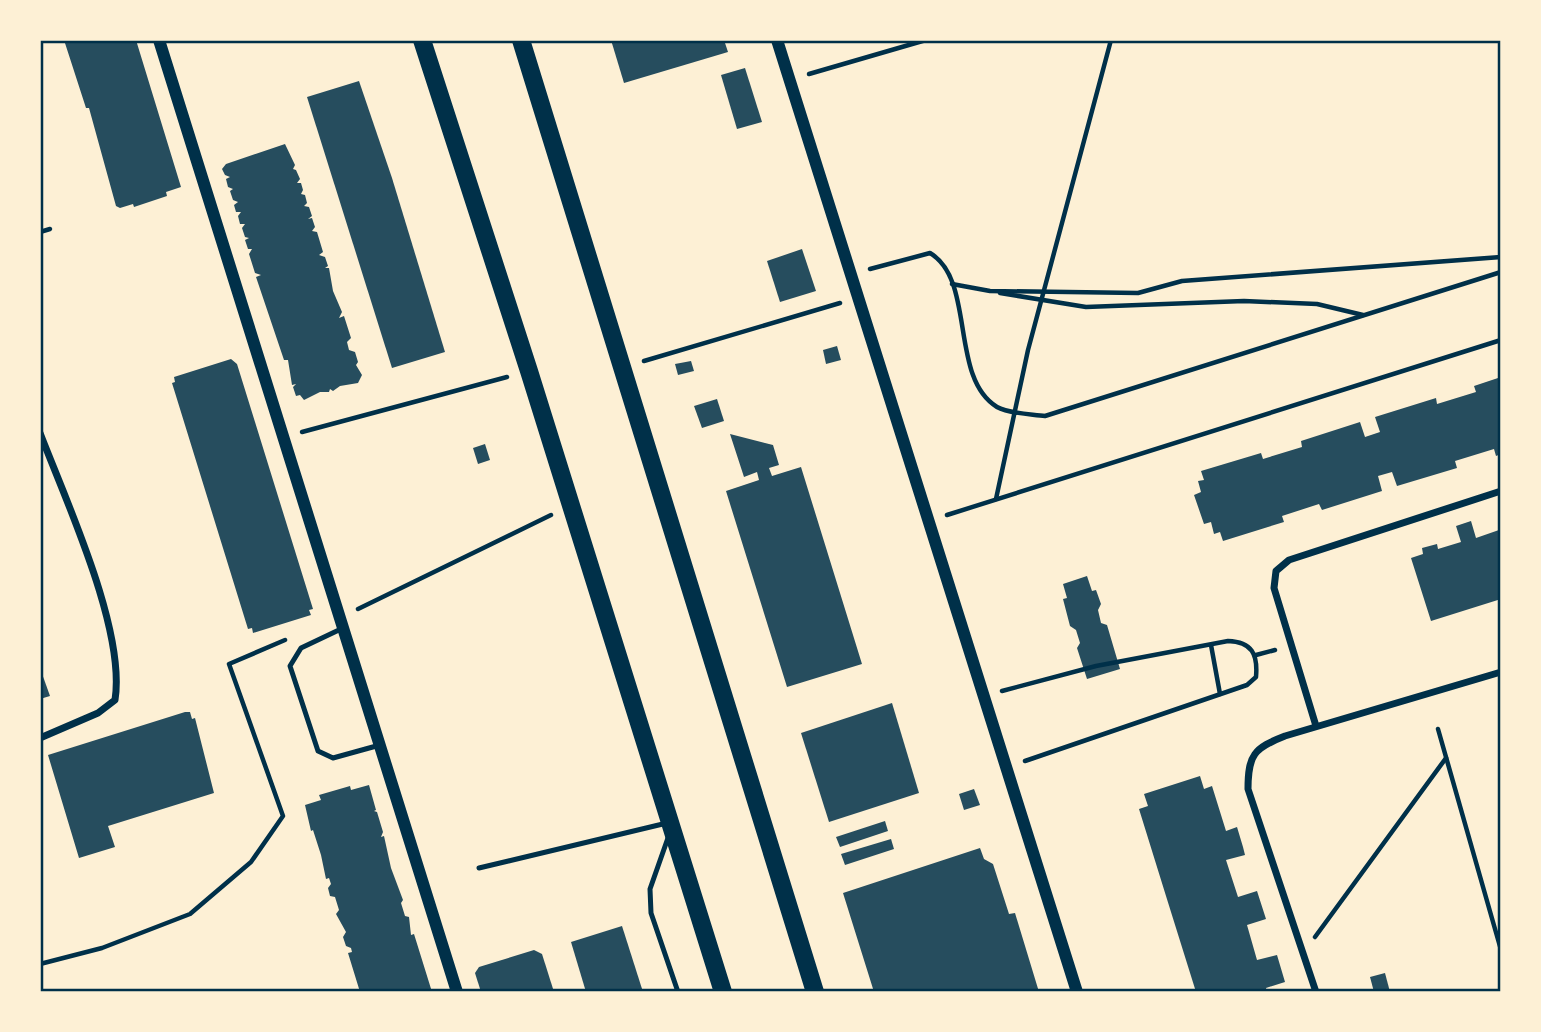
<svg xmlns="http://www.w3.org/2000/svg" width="1541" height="1032" font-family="'Nunito Sans',sans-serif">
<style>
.building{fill:#264d5e}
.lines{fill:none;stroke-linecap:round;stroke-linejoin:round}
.path{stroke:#003049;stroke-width:4.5}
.service{stroke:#003049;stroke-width:5}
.minor{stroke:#003049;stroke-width:7}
.tertiary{stroke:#003049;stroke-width:12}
.primary{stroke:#003049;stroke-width:18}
.neatline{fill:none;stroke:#003049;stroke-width:2.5}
</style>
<rect width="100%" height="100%" fill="#fdf0d5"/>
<!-- building -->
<g class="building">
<polygon points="64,40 136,40 181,187 166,192 167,196 134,207 133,204 120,208 116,206 89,108 86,108"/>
<polygon points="611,40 724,40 728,52 624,83"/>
<polygon points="745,68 762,122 737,129 721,75"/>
<polygon points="359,81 392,178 445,352 392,368 307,97"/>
<polygon points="285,144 295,165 293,169 296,170 300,179 297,183 301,183 303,190 301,194 305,195 307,203 304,206 309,207 312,216 308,219 312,218 315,227 312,231 317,232 323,252 319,255 325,257 328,266 325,268 329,268 333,291 342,312 339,318 344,316 351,338 347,342 349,350 355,352 358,362 356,365 362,375 358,383 340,386 333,391 330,389 329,392 320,392 304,400 300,395 296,396 293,387 296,384 292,385 288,360 284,360 256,277 261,275 255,273 249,254 252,249 248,249 245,240 249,238 245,237 242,228 245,224 240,224 238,216 241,212 236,212 234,205 238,202 233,200 230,191 233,189 228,187 226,179 230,177 225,175 222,169 226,164"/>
<polygon points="802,249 816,291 780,302 767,261"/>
<polygon points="837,346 841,360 826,364 823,350"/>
<polygon points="231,359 237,364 313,609 309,610 311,615 253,633 252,628 248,629 172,383 175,382 174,377"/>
<polygon points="691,361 694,371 678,375 675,364"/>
<polygon points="1501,377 1501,454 1496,456 1494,449 1455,461 1457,468 1397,486 1392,472 1378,476 1382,491 1322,510 1319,504 1282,516 1284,522 1223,541 1220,532 1214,534 1211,522 1204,524 1194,495 1201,492 1198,481 1204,480 1201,471 1261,453 1263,459 1302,447 1301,441 1360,422 1365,437 1380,432 1375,417 1436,398 1437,404 1476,392 1474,386"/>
<polygon points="717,399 724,421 702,428 694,406"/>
<polygon points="730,434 773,445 779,465 769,468 772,476 801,467 862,664 787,687 726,491 759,480 757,472 744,477"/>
<polygon points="485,444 490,460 478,464 473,448"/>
<polygon points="1471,521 1476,538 1499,530 1498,525 1501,524 1501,599 1431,621 1411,558 1423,554 1422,548 1437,544 1438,549 1461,542 1456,526"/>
<polygon points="1087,576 1092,591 1096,590 1101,604 1098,610 1101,623 1107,625 1120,669 1087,679 1077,648 1080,643 1076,630 1070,626 1063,599 1067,598 1063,584"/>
<polygon points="40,668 50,696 40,699"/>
<polygon points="892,703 919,793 829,822 801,733"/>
<polygon points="185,712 190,712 192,719 195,718 214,793 108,826 115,847 79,858 48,755"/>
<polygon points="1200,776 1204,789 1212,786 1226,831 1237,827 1243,847 1245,855 1226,860 1238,897 1257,891 1266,919 1247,925 1257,960 1277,955 1285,982 1266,988 1267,992 1196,992 1166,896 1139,809 1148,806 1144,794"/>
<polygon points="369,785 376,810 374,811 377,812 383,832 381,837 384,836 391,868 403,900 401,903 405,916 409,917 411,935 414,934 432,992 360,992 348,953 352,952 351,948 346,946 343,937 346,932 336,914 339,910 335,897 330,896 328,888 331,884 329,878 326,879 321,855 313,830 311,831 305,805 321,800 319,795 350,786 351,790"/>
<polygon points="974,789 980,805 964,810 959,794"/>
<polygon points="885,821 888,831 840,847 836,837"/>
<polygon points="891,839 894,849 845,865 841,854"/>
<polygon points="980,848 984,859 993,864 1009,914 1015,913 1039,992 874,992 843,893"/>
<polygon points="622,926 643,992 586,992 571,942"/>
<polygon points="534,950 542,954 554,992 481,992 475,973 479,967"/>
<polygon points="1385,973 1390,992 1374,992 1370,977"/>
</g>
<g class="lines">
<!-- path -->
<g class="path">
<polyline points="809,74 926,40"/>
<polyline points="40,232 50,229"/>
<path d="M870 269 930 253C976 280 949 378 997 407 1009 414 1032 414 1045 416L1501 272"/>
<polyline points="952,284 990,291 1138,293 1182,281 1501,257"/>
<polyline points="1000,293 1086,307 1244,301 1317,304 1363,315"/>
<polyline points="644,361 840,303"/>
<polyline points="302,432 507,377"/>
<polyline points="996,499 1028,350 1111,40"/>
<polyline points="947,515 1501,340"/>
<polyline points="358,609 551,515"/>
<polyline points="1211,645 1220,694"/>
<polyline points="1256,655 1275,650"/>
<path d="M1002 691 1096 666 1228 641C1252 642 1258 654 1256 677L1247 685 1025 761"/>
<polyline points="1438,729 1501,950"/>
<polyline points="1315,937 1446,758"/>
<polyline points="40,964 102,948 190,914 251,862 283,816 229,664 285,640"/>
</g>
<!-- service -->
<g class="service">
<polyline points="341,629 301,648 290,666 318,751 333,758 380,745"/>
<polyline points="669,835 650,889 651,913 678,992"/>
<polyline points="479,868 667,823"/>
</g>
<!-- minor -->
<g class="minor">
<path d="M40 433C66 501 126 630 115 700L98 713 40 738"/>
<polyline points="1316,726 1274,588 1276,571 1289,560 1501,491"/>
<path d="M1316 992 1248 789C1248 755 1254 748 1285 736L1501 672"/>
</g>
<!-- tertiary -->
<g class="tertiary">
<polyline points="159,40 457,992"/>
<polyline points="777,40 1077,992"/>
</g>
<!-- primary -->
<g class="primary">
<polyline points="422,40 529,371 723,992"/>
<polyline points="521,40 815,992"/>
</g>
</g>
<!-- border -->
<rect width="1541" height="1032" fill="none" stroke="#fdf0d5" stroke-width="84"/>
<rect x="42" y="42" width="1457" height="948" class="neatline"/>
</svg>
